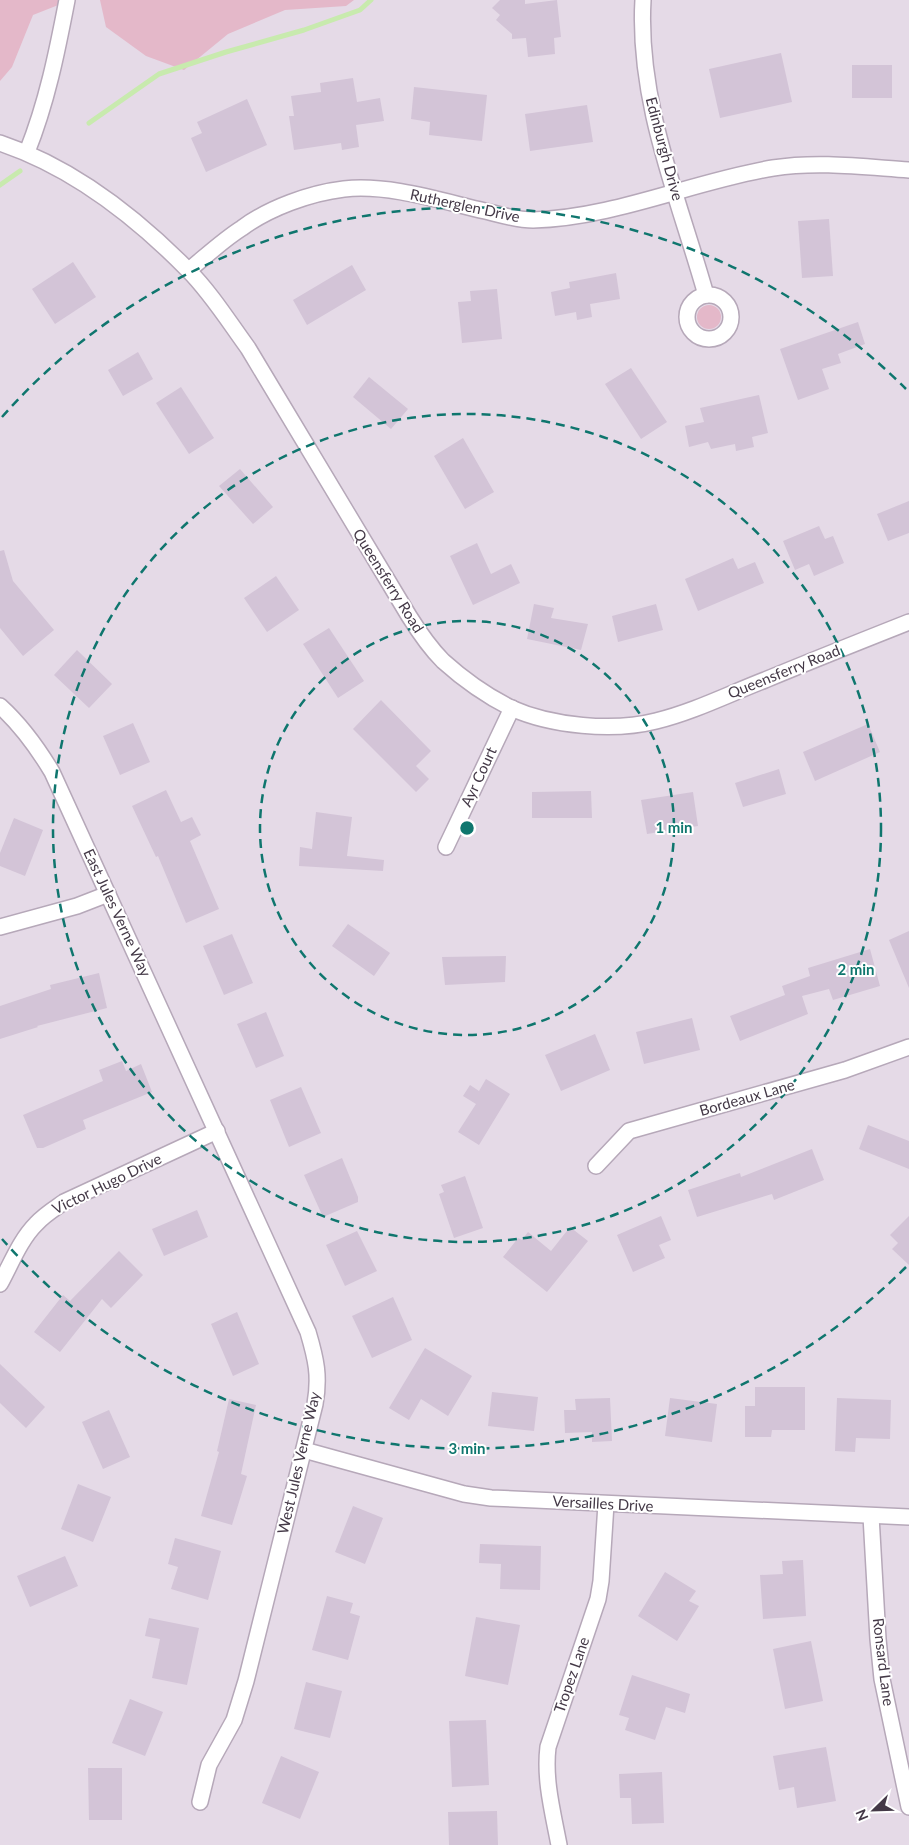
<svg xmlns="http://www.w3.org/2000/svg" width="909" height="1845" font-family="Lato,sans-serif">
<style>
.residential{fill:#e5dae7}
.green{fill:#e4b8c9}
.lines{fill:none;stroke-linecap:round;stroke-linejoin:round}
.stream{stroke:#c8eaae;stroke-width:5}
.building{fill:#d3c4d7}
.minor-casing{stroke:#b6a8b9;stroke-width:18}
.minor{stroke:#fff;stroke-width:15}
.ring{fill:none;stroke:#0f766e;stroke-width:2.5;stroke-dasharray:9 6}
.labels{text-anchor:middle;stroke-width:4;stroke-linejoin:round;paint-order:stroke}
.street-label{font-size:15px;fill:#443947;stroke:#fff}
.centre{fill:#0f766e;stroke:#fff;stroke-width:2.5}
.ring-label{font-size:15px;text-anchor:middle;font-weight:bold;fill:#0f766e;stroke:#fff;stroke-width:4;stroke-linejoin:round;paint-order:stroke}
</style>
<rect width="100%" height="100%" fill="#f3ebf4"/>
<!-- residential -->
<rect class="residential" x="0" y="0" width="909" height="1845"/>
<!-- green -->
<g class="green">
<polygon points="0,0 71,0 33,15 12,67 0,81"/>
<polygon points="100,0 354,0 346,6 285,10 228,34 184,70 146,56 106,27"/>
<circle cx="709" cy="317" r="12"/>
</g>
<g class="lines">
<!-- stream -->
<g class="stream">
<polyline points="89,123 159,74 226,52 304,30 360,10 371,0"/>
<polyline points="0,185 20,171"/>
</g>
</g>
<!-- building -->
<g class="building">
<polygon points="500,0 525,0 525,4 557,0 561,37 554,38 555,54 528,57 526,38 512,39 512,34 496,20 500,15 492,8"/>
<polygon points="781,53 792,102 720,118 709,69"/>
<rect x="852" y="65" width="40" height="33"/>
<polygon points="353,78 357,102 380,98 384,121 356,125 359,147 342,150 341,143 294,150 289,116 294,116 291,96 321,92 320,83"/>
<polygon points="414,87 487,95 482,141 429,135 430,122 411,119"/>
<polygon points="247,99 267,145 206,172 191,138 202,133 197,122"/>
<polygon points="587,105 593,142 530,151 525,114"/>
<polygon points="829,219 833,276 802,278 798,221"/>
<polygon points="73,262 96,297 55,324 32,289"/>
<polygon points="352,265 366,290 307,325 293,300"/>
<polygon points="616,273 620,299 590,304 592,317 577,320 576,312 555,316 551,292 570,288 569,282"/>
<polygon points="497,289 502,339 462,343 458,302 471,301 470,291"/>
<polygon points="858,322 865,344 838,354 841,363 822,369 829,389 798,400 780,349"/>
<polygon points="138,352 153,379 123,396 108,370"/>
<polygon points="631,368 667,422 641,439 605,384"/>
<polygon points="369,377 408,409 391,429 353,397"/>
<polygon points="181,387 214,438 189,454 156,403"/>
<polygon points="759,395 768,433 752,437 754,447 736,451 735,444 711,449 708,442 689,447 685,426 704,422 700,408"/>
<polygon points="463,438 494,492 465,509 434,456"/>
<polygon points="240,469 273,507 253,524 219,486"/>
<polygon points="909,501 909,533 888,541 877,514"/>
<polygon points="819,526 825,539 833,536 844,563 814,576 809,564 795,570 783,541"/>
<polygon points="477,543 491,574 511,564 520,583 473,605 450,556"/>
<polygon points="4,550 13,581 54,630 23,656 0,628 0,551"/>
<polygon points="733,558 738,569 755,562 764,583 698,611 685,579"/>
<polygon points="276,576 299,610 267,632 244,598"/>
<polygon points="534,604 554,608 551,618 588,624 581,650 527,639"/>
<polygon points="656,604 663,630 618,642 612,616"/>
<polygon points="329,628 364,681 338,698 303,644"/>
<polygon points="77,650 112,684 89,708 54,675"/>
<polygon points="381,700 431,751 416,766 429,779 416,792 353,729"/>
<polygon points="133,723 150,762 120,775 103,736"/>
<polygon points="868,724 880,752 815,781 803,752"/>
<polygon points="779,769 786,794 743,807 735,783"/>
<polygon points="166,790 181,822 192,817 201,835 190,841 219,909 186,923 158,856 156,857 132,806"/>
<polygon points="591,791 592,818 532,818 532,792"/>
<polygon points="693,792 698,826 647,834 641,800"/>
<polygon points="316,812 352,817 347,856 384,860 383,871 299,866 300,847 312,849"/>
<polygon points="14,818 43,830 25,876 0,866 0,853"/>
<polygon points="348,924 390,953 374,976 332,946"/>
<polygon points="909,931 909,988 889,940"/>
<polygon points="232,934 253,983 224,995 203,946"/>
<polygon points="870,949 880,986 833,1000 829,989 802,996 808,1014 740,1041 730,1016 785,995 782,986 810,976 808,968"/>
<polygon points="506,956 505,982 445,985 442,957"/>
<polygon points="99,973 107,1008 37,1026 38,1027 0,1039 0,1006 51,989 50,985"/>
<polygon points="266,1012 284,1056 256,1068 237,1024"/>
<polygon points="692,1018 700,1050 644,1064 636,1032"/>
<polygon points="595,1034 610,1070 561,1091 545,1055"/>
<polygon points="122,1061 126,1071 141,1064 152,1092 83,1120 86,1129 43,1148 37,1148 23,1115 103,1081 99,1070"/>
<polygon points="486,1079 510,1094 479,1145 458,1132 476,1104 463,1096 470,1085 479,1091"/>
<polygon points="301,1087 321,1133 289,1147 270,1100"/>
<polygon points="868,1125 909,1141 909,1169 859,1149"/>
<polygon points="812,1149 824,1180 774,1200 772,1194 697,1217 688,1190 740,1173 741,1177"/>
<polygon points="342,1158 358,1197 358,1202 323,1217 304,1175"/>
<polygon points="465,1176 483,1228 454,1238 439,1194 444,1192 441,1185"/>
<polygon points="197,1210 208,1237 164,1256 152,1229"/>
<polygon points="661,1216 671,1240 659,1245 665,1258 633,1272 617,1235"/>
<polygon points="909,1216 909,1265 892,1249 898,1243 890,1235"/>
<polygon points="570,1227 588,1241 547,1292 503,1257 518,1238 522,1240 528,1232 551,1251"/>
<polygon points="357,1231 377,1271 345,1286 326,1245"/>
<polygon points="119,1251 143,1275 111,1308 102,1299 60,1352 34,1332 63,1295 70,1301"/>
<polygon points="393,1297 412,1340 372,1358 352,1316"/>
<polygon points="237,1312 259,1364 233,1376 211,1324"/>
<polygon points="425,1348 472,1376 448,1416 421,1399 409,1420 389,1408"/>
<polygon points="0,1364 45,1407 26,1428 0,1403"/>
<polygon points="755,1387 805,1387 805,1430 772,1430 771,1437 745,1437 745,1406 755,1406"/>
<polygon points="492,1392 538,1397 534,1431 488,1426"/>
<polygon points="610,1398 612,1441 592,1442 592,1432 565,1433 564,1410 576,1410 575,1399"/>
<polygon points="670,1398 717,1404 712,1442 665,1436"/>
<polygon points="837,1398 891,1400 890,1439 856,1438 855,1452 835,1451"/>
<polygon points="229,1399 256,1405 241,1474 247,1476 232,1525 201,1516 219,1452 217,1451"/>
<polygon points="109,1410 130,1457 103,1469 82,1422"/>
<polygon points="78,1484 111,1497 93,1542 61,1529"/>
<polygon points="353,1506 383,1518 365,1564 335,1552"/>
<polygon points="175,1538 221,1551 208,1600 171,1589 178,1567 168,1564"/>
<polygon points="480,1544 541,1546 540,1590 500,1589 501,1564 479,1563"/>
<polygon points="65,1556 78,1586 30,1607 17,1576"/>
<polygon points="803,1560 806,1616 763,1619 760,1575 783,1574 782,1561"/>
<polygon points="665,1572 696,1591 689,1601 699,1606 677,1641 638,1616"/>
<polygon points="327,1596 353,1603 350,1613 360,1616 348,1660 312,1650"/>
<polygon points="476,1617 520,1625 508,1685 465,1676"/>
<polygon points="149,1618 199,1628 187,1685 152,1678 160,1639 145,1636"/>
<polygon points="811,1641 823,1701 785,1709 773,1649"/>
<polygon points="632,1675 690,1694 685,1713 666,1707 655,1740 625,1730 629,1718 619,1715"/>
<polygon points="306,1682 342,1691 330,1738 294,1729"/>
<polygon points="130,1699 163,1712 145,1756 112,1743"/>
<polygon points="486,1720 489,1785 452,1787 449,1721"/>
<polygon points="826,1747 836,1801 797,1808 794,1787 779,1790 773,1756"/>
<polygon points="281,1756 319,1772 300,1819 262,1803"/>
<polygon points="88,1768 122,1768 122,1820 89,1820"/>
<polygon points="662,1772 664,1823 632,1824 631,1798 620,1798 619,1774"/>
<polygon points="497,1811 498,1845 449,1845 448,1812"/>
</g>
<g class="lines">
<defs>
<g id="minor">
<path d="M643 0C637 102 679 199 706 295"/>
<path d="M0 143C72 167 135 216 188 270 211 293 229 322 248 348L409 616C419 632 429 647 443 661 463 679 487 696 511 708 551 726 613 732 656 721 693 712 729 694 765 680 813 660 861 641 909 622"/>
<path d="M27 152C47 102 57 52 67 0"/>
<path d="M189 270C206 256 223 240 242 228 269 208 310 193 344 189 389 184 441 201 485 211 501 215 517 220 533 220 614 218 694 181 773 168 818 161 864 167 909 170"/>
<circle cx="709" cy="317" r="22"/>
<path d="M0 706C21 725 37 747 52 772L308 1332C316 1359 320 1376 315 1404L246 1681 234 1720 209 1765 200 1802"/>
<polyline points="446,847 512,708"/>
<polyline points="0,927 77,906 108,894"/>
<polyline points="596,1166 629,1131 845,1070 909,1047"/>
<path d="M0 1284C11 1264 20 1240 36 1224 44 1215 54 1209 64 1202L217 1131"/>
<polyline points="304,1450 464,1494 491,1498 909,1517"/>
<polyline points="871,1516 878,1639 882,1679 909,1807"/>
<path d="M559 1845C553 1813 544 1780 548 1747L598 1599 601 1581 606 1504"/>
</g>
</defs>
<!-- minor casing -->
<use href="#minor" class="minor-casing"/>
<!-- minor -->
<use href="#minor" class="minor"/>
</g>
<!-- distance rings -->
<g class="ring">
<circle cx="467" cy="828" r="207"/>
<circle cx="467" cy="828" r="414"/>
<path d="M906 1267A621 621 0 0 1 2 1239M2 417A621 621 0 0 1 906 389"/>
</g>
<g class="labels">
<!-- street labels -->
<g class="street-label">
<text transform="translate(664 149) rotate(75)" y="5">Edinburgh Drive</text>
<text transform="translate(465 206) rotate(12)" y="5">Rutherglen Drive</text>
<text transform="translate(388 581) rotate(58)" y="5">Queensferry Road</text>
<text transform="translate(784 672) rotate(-22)" y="5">Queensferry Road</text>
<text transform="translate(479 777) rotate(-65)" y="5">Ayr Court</text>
<text transform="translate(117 913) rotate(65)" y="5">East Jules Verne Way</text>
<text transform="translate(747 1098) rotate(-16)" y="5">Bordeaux Lane</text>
<text transform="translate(107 1184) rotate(-26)" y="5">Victor Hugo Drive</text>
<text transform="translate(299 1463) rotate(-77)" y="5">West Jules Verne Way</text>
<text transform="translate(603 1504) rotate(3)" y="5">Versailles Drive</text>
<text transform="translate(883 1662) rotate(83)" y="5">Ronsard Lane</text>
<text transform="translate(572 1675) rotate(-71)" y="5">Tropez Lane</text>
</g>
</g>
<circle cx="467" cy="828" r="8" class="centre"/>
<g class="ring-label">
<text x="674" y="833">1 min</text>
<text x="856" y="975">2 min</text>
<text x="467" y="1454">3 min</text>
</g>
<!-- north arrow -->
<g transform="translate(874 1810) rotate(247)" stroke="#ffffff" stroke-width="4" paint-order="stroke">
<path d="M0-4L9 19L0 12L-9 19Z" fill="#443947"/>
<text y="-8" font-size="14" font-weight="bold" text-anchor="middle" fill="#443947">N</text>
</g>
</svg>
